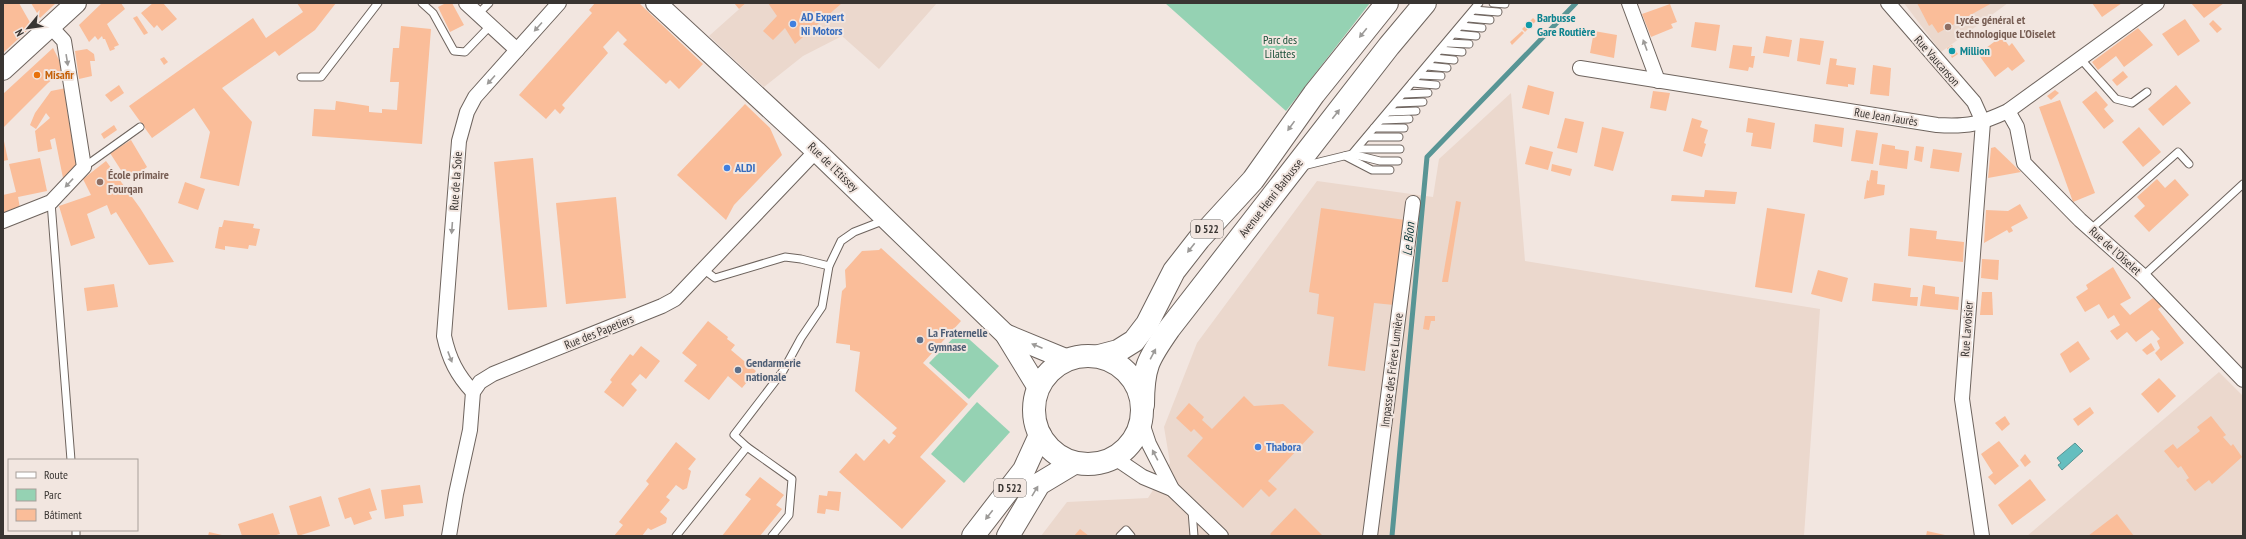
<svg xmlns="http://www.w3.org/2000/svg" width="2246" height="539" font-family="'PT Sans Narrow',sans-serif">
<style>
.built{fill:#ebd8cd}
.green{fill:#95d2b3}
.water{fill:#65bebf;stroke:#589595}
.lines{fill:none;stroke-linecap:round;stroke-linejoin:round}
.stream{stroke:#589595;stroke-width:5}
.building{fill:#fabd99}
.lane-casing{stroke:#6e645e;stroke-width:9}
.street-casing{stroke:#6e645e;stroke-width:16}
.secondary-casing{stroke:#6e645e;stroke-width:22}
.primary-casing{stroke:#6e645e;stroke-width:24}
.lane{stroke:#fff;stroke-width:7}
.street{stroke:#fff;stroke-width:14}
.secondary{stroke:#fff;stroke-width:20}
.primary{stroke:#fff;stroke-width:22}
.oneway{fill:#9c9a98}
.shop-dot{fill:#3f7fe0;stroke:#f2e6e0;stroke-width:1.5}
.culture-dot{fill:#0f9aa8;stroke:#f2e6e0;stroke-width:1.5}
.education-dot{fill:#8d6e63;stroke:#f2e6e0;stroke-width:1.5}
.food-dot{fill:#e8710a;stroke:#f2e6e0;stroke-width:1.5}
.service-dot{fill:#5c6f8a;stroke:#f2e6e0;stroke-width:1.5}
.labels{text-anchor:middle;stroke-width:4;stroke-linejoin:round;paint-order:stroke}
.shield{fill:#f2e6e0;stroke:#706a66;stroke-width:1}
.shield-label{font-size:11px;font-weight:bold;fill:#393532}
.shop-label{font-size:12px;font-weight:bold;fill:#366cbe;stroke:#f2e6e0;text-anchor:start}
.culture-label{font-size:12px;font-weight:bold;fill:#0d838f;stroke:#f2e6e0;text-anchor:start}
.education-label{font-size:12px;font-weight:bold;fill:#785e54;stroke:#f2e6e0;text-anchor:start}
.park-label{font-size:12px;fill:#1a5039;stroke:#f2e6e0}
.street-label{font-size:12px;fill:#393532;stroke:#f2e6e0}
.food-label{font-size:12px;font-weight:bold;fill:#c56008;stroke:#f2e6e0;text-anchor:start}
.service-label{font-size:12px;font-weight:bold;fill:#4e5e75;stroke:#f2e6e0;text-anchor:start}
.water-label{font-size:13px;font-style:italic;fill:#0f3a3b;stroke:#f2e6e0}
</style>
<rect width="100%" height="100%" fill="#f2e6e0"/>
<!-- built -->
<g class="built">
<polygon points="746,3 937,3 879,69 842,36 803,56 764,87 709,36"/>
<polygon points="1904,3 2008,3 1941,52"/>
<polygon points="1511,93 1525,261 1820,309 1804,536 1041,536 1067,502 1148,498 1170,463 1164,427 1197,343 1317,181 1433,197 1439,159"/>
<polygon points="2219,372 2243,396 2243,536 2027,536"/>
</g>
<!-- green -->
<g class="green">
<polygon points="1165,3 1370,3 1286,111"/>
<polygon points="960,331 999,366 969,399 929,363"/>
<polygon points="977,402 1010,432 964,483 931,454"/>
</g>
<!-- water -->
<polygon class="water" points="2075,443 2083,451 2062,470 2058,465 2061,463 2057,458"/>
<g class="lines">
<!-- stream -->
<polyline class="stream" points="1392,536 1427,157 1576,3"/>
</g>
<!-- building -->
<g class="building">
<polygon points="3,3 19,3 32,26 3,53"/>
<polygon points="31,3 56,3 40,18"/>
<polygon points="102,3 121,3 125,9 107,24 119,45 114,47 115,49 110,51 105,39 103,39 102,36 98,40 95,36 89,42 79,25"/>
<polygon points="153,3 163,3 177,19 162,31 157,25 154,28 141,13"/>
<polygon points="297,3 336,3 315,30 279,56 275,51 222,88 252,122 239,186 200,178 210,132 194,108 152,138 129,106 253,18 266,38 303,12"/>
<polygon points="446,3 452,3 464,25 450,32 438,7"/>
<polygon points="595,3 639,3 703,64 679,89 670,80 666,84 623,44 627,40 618,31 603,47 608,53 562,105 565,108 560,114 555,109 546,119 519,95 592,13 589,10"/>
<polygon points="734,3 746,3 739,9"/>
<polygon points="768,3 842,3 795,44 785,28 773,40 763,31 777,16"/>
<polygon points="1917,3 1992,3 1938,33 1932,24 1929,26"/>
<polygon points="2092,3 2122,3 2102,17"/>
<polygon points="2191,3 2224,3 2204,18"/>
<polygon points="1670,4 1677,22 1671,24 1673,28 1651,37 1642,14"/>
<polygon points="137,16 148,33 144,35 133,18"/>
<polygon points="1533,18 1536,21 1525,32 1522,29"/>
<polygon points="2185,19 2200,41 2178,56 2162,34"/>
<polygon points="2213,20 2222,29 2217,33 2209,24"/>
<polygon points="1695,22 1720,25 1716,51 1691,47"/>
<polygon points="401,26 431,29 422,144 312,136 314,109 335,110 336,101 369,106 369,112 382,113 382,109 397,110 399,82 390,82 393,48 399,48"/>
<polygon points="2138,28 2153,45 2124,67 2116,56 2098,70 2092,62"/>
<polygon points="1522,31 1524,33 1512,45 1510,42"/>
<polygon points="1594,31 1617,35 1614,58 1590,53"/>
<polygon points="1766,36 1792,40 1789,57 1763,53"/>
<polygon points="2002,36 2009,46 2012,43 2025,61 2012,71 2008,67 1995,77 1978,54"/>
<polygon points="1800,38 1824,41 1820,65 1797,61"/>
<polygon points="1733,45 1752,47 1751,56 1755,56 1753,68 1749,67 1748,71 1729,68"/>
<polygon points="1952,45 1958,54 1952,58 1947,48"/>
<polygon points="53,48 64,70 48,83 3,128 3,94"/>
<polygon points="87,49 94,54 95,61 90,61 92,76 79,79 75,51"/>
<polygon points="164,57 168,62 164,65 160,59"/>
<polygon points="1830,58 1837,59 1836,65 1856,68 1854,85 1848,84 1848,87 1826,84"/>
<polygon points="1873,65 1891,68 1889,96 1870,94"/>
<polygon points="2123,71 2128,77 2117,86 2112,80"/>
<polygon points="119,85 124,93 111,102 105,95"/>
<polygon points="1528,85 1554,92 1549,115 1522,108"/>
<polygon points="2176,85 2191,103 2163,126 2148,109"/>
<polygon points="66,88 69,110 67,110 77,164 63,178 55,138 50,140 52,149 38,152 35,131 50,118 46,113 36,129 30,125 35,113 51,91"/>
<polygon points="2055,90 2059,93 2051,100 2047,96"/>
<polygon points="1653,91 1670,93 1666,111 1650,108"/>
<polygon points="2096,91 2108,105 2104,109 2114,121 2104,129 2082,102"/>
<polygon points="2060,100 2095,193 2073,202 2039,107"/>
<polygon points="745,104 770,128 782,155 734,205 726,220 677,175"/>
<polygon points="1565,118 1584,122 1577,153 1557,148"/>
<polygon points="1692,118 1702,121 1700,127 1708,130 1704,143 1706,144 1702,157 1683,151"/>
<polygon points="1748,118 1775,123 1771,149 1751,146 1753,133 1746,132"/>
<polygon points="1815,124 1844,128 1842,147 1813,142"/>
<polygon points="114,125 117,130 104,139 101,134"/>
<polygon points="1602,127 1624,132 1613,171 1594,166"/>
<polygon points="2139,127 2161,152 2143,167 2122,142"/>
<polygon points="1856,130 1878,133 1873,164 1851,161"/>
<polygon points="131,140 147,167 128,181 110,153"/>
<polygon points="4,141 8,160 3,161 3,142"/>
<polygon points="1882,144 1895,146 1895,149 1909,151 1907,169 1879,165"/>
<polygon points="1530,146 1553,152 1548,170 1525,164"/>
<polygon points="1916,146 1924,147 1922,162 1914,160"/>
<polygon points="1995,147 2021,172 1988,178 1991,148"/>
<polygon points="1933,149 1962,153 1959,172 1930,168"/>
<polygon points="40,158 47,191 18,197 20,208 3,216 3,195 16,192 9,164"/>
<polygon points="533,158 547,307 508,310 494,162"/>
<polygon points="106,161 140,208 174,262 149,265 116,212 111,215 107,205 87,214 95,238 71,246 59,206 91,195 83,179"/>
<polygon points="1552,164 1572,169 1570,176 1551,171"/>
<polygon points="1871,170 1878,171 1877,184 1885,185 1884,195 1864,199 1867,180 1869,181"/>
<polygon points="2157,179 2165,188 2175,179 2189,195 2149,232 2134,216 2145,206 2137,197"/>
<polygon points="185,182 205,189 198,210 178,203"/>
<polygon points="1705,190 1737,192 1735,204 1671,201 1672,195 1704,197"/>
<polygon points="616,197 626,298 566,304 556,203"/>
<polygon points="1456,201 1461,202 1448,282 1442,282"/>
<polygon points="2020,204 2028,218 2011,227 2013,231 2009,233 2007,230 1984,243 1986,210 2008,211"/>
<polygon points="1321,208 1405,220 1394,305 1374,303 1365,371 1328,366 1334,317 1317,314 1319,294 1309,292"/>
<polygon points="1767,208 1805,214 1792,293 1755,287"/>
<polygon points="224,220 254,224 253,228 260,229 256,246 249,245 248,249 225,246 225,250 215,248 219,227 222,227"/>
<polygon points="1910,228 1937,231 1936,239 1964,242 1963,262 1908,256"/>
<polygon points="881,248 961,321 923,363 968,404 920,457 946,481 902,529 839,472 856,453 864,461 884,439 889,444 896,436 892,433 897,428 855,391 860,352 850,350 850,345 836,343 842,291 846,287 845,270 862,251 879,250"/>
<polygon points="1982,259 1999,260 1998,280 1981,278"/>
<polygon points="2113,267 2131,298 2120,304 2130,315 2153,298 2162,306 2158,309 2184,343 2161,361 2155,353 2160,348 2157,341 2160,339 2152,330 2136,342 2127,332 2117,340 2110,331 2120,325 2114,315 2108,319 2099,304 2085,312 2076,297 2088,289 2086,285"/>
<polygon points="1818,270 1848,278 1842,302 1811,294"/>
<polygon points="1874,283 1911,288 1910,297 1918,297 1917,306 1872,301"/>
<polygon points="114,284 118,307 87,311 84,288"/>
<polygon points="1923,285 1935,287 1935,294 1959,297 1958,310 1920,306"/>
<polygon points="1982,292 1992,292 1993,315 1980,315"/>
<polygon points="1425,316 1435,316 1435,321 1431,321 1429,330 1423,329"/>
<polygon points="708,321 728,337 727,339 735,345 731,350 756,371 742,388 728,376 709,400 684,381 697,365 682,353"/>
<polygon points="2078,341 2090,359 2070,373 2060,354"/>
<polygon points="2151,343 2155,350 2147,355 2142,350"/>
<polygon points="641,346 660,361 646,379 640,374 631,384 637,390 623,407 604,392 612,382 610,380 630,354 633,356"/>
<polygon points="2159,378 2176,396 2158,413 2141,394"/>
<polygon points="1244,396 1254,406 1283,404 1314,432 1268,481 1277,489 1269,497 1261,489 1243,508 1187,456 1203,438 1194,429 1191,432 1176,418 1189,403 1204,417 1202,420 1212,429"/>
<polygon points="2090,407 2094,413 2078,426 2073,419"/>
<polygon points="2005,416 2010,424 2002,431 1995,423"/>
<polygon points="2211,416 2226,435 2223,437 2231,446 2233,444 2242,457 2212,484 2209,480 2195,491 2186,480 2189,478 2181,466 2178,468 2164,451 2173,444 2177,449 2200,431 2197,427"/>
<polygon points="1999,441 2019,466 1995,485 1988,477 1993,473 1981,454"/>
<polygon points="676,442 696,459 688,469 691,471 687,488 683,490 676,485 666,497 670,500 660,512 667,518 666,523 651,530 648,528 642,536 614,536 623,525 619,522 649,484 646,481"/>
<polygon points="2025,454 2031,462 2025,467 2020,460"/>
<polygon points="760,477 784,495 776,505 782,509 760,536 722,536 751,499 745,495"/>
<polygon points="2030,479 2046,500 2012,525 1998,505"/>
<polygon points="420,485 423,503 403,505 404,516 385,519 381,490"/>
<polygon points="370,488 377,510 369,512 372,519 354,525 351,517 345,519 338,498"/>
<polygon points="828,491 841,492 839,511 826,509 825,514 817,513 819,495 827,496"/>
<polygon points="321,496 330,526 298,536 289,506"/>
<polygon points="1295,508 1323,536 1272,536 1270,534"/>
<polygon points="273,513 280,534 273,536 242,536 238,524"/>
<polygon points="2117,514 2134,536 2088,536"/>
<polygon points="1080,529 1089,536 1074,536"/>
<polygon points="1927,531 1945,535 1945,536 1926,536"/>
<polygon points="209,532 222,535 222,536 208,536"/>
</g>
<g class="lines">
<defs>
<g id="lane">
<polyline points="422,3 433,13 454,51 465,52 490,26"/>
<polyline points="1493,3 1505,4"/>
<polyline points="1474,10 1498,12"/>
<polyline points="478,14 489,3"/>
<polyline points="1468,18 1490,20"/>
<polyline points="1461,26 1482,28"/>
<polyline points="1454,34 1476,36"/>
<polyline points="1447,43 1469,44"/>
<polyline points="1440,50 1462,52"/>
<polyline points="2079,57 2116,99 2132,103 2147,92"/>
<polyline points="1434,58 1454,60"/>
<polyline points="1427,66 1447,68"/>
<polyline points="1419,75 1441,76"/>
<polyline points="301,77 321,77 378,3"/>
<polyline points="1412,83 1436,85"/>
<polyline points="1404,94 1428,93"/>
<polyline points="1396,103 1423,102"/>
<polyline points="1389,112 1416,111"/>
<polyline points="1382,120 1409,119"/>
<polyline points="1374,128 1404,128"/>
<polyline points="1367,137 1399,137"/>
<polyline points="1357,149 1400,149"/>
<polyline points="1352,154 1380,161 1398,161"/>
<polyline points="1345,156 1372,170 1390,170"/>
<polyline points="1303,166 1352,154 1479,3"/>
<polyline points="84,167 140,127"/>
<polyline points="51,202 71,460"/>
<polyline points="2091,229 2178,152 2189,164"/>
<polyline points="703,269 715,278 785,257 801,259 829,266"/>
<polyline points="2143,276 2243,184"/>
<polyline points="747,447 792,479 789,515 772,536"/>
<polyline points="1192,511 1194,536"/>
<polyline points="76,530 76,536"/>
<polyline points="676,536 747,447 734,435 783,371 801,338 822,307 829,266 841,241 854,232 885,220"/>
<polyline points="1120,536 1126,530 1131,536"/>
</g>
<g id="street">
<polyline points="466,3 517,50"/>
<polyline points="1629,3 1658,81"/>
<polyline points="1888,3 1974,102 1983,122"/>
<path d="M1580 68 1937 125C1968 127 1980 124 2008 111L2157 3"/>
<polyline points="2008,111 2017,127 2024,163 2080,220 2143,276 2243,380"/>
<polyline points="3,221 51,202 84,167 64,41 50,26"/>
<path d="M473 392C457 375 449 359 444 336L459 141 467 112 475 97 559 3"/>
<polyline points="1141,420 1149,444 1172,489 1221,536"/>
<polyline points="1115,458 1143,477 1172,489"/>
<polyline points="449,536 456,494 470,430 473,392 480,382 493,374 662,306 675,299 816,151"/>
<polyline points="1370,536 1413,203"/>
<polyline points="1982,536 1962,399 1983,122"/>
</g>
<g id="secondary">
<polyline points="656,3 816,151 1005,334 1038,388"/>
<polyline points="3,70 76,3"/>
<polyline points="1005,334 1068,360"/>
</g>
<g id="primary">
<circle cx="1088" cy="410" r="54"/>
<polyline points="1099,356 1118,351 1134,341 1147,324 1174,271 1199,239 1253,180 1314,94 1387,3"/>
<path d="M1143 405C1143 367 1148 359 1169 329L1389 46 1425 3"/>
<polyline points="973,536 1024,470 1040,435"/>
<polyline points="1008,536 1039,484 1074,463"/>
</g>
</defs>
<!-- lane casing -->
<use href="#lane" class="lane-casing"/>
<!-- street casing -->
<use href="#street" class="street-casing"/>
<!-- secondary casing -->
<use href="#secondary" class="secondary-casing"/>
<!-- primary casing -->
<use href="#primary" class="primary-casing"/>
<!-- lane -->
<use href="#lane" class="lane"/>
<!-- street -->
<use href="#street" class="street"/>
<!-- secondary -->
<use href="#secondary" class="secondary"/>
<!-- primary -->
<use href="#primary" class="primary"/>
</g>
<!-- one-way arrows -->
<defs><path id="oneway-solid" d="M-6-.8H1V-3.2L6.5 0L1 3.2V.8H-6Z"/></defs>
<g class="oneway">
<use href="#oneway-solid" transform="translate(538 27) rotate(132)"/>
<use href="#oneway-solid" transform="translate(1363 33) rotate(129)"/>
<use href="#oneway-solid" transform="translate(1645 45) rotate(-110)"/>
<use href="#oneway-solid" transform="translate(67 60) rotate(81)"/>
<use href="#oneway-solid" transform="translate(491 80) rotate(132)"/>
<use href="#oneway-solid" transform="translate(1336 114) rotate(-52)"/>
<use href="#oneway-solid" transform="translate(1291 126) rotate(126)"/>
<use href="#oneway-solid" transform="translate(69 183) rotate(133)"/>
<use href="#oneway-solid" transform="translate(452 228) rotate(94)"/>
<use href="#oneway-solid" transform="translate(1191 248) rotate(128)"/>
<use href="#oneway-solid" transform="translate(1037 346) rotate(-157)"/>
<use href="#oneway-solid" transform="translate(1153 354) rotate(-62)"/>
<use href="#oneway-solid" transform="translate(450 357) rotate(69)"/>
<use href="#oneway-solid" transform="translate(1155 455) rotate(-118)"/>
<use href="#oneway-solid" transform="translate(1035 491) rotate(-59)"/>
<use href="#oneway-solid" transform="translate(989 515) rotate(128)"/>
</g>
<!-- markers -->
<g class="shop-dot">
<circle cx="793" cy="24" r="4"/>
<circle cx="727" cy="168" r="4"/>
<circle cx="1258" cy="447" r="4"/>
</g>
<g class="culture-dot">
<circle cx="1529" cy="25" r="4"/>
<circle cx="1952" cy="51" r="4"/>
</g>
<g class="education-dot">
<circle cx="1948" cy="27" r="4"/>
<circle cx="100" cy="182" r="4"/>
</g>
<circle class="food-dot" cx="37" cy="75" r="4"/>
<g class="service-dot">
<circle cx="920" cy="340" r="4"/>
<circle cx="738" cy="370" r="4"/>
</g>
<g class="labels">
<!-- shield labels -->
<g class="shield">
<rect x="1191" y="220" width="32" height="18" rx="3"/>
<rect x="994" y="479" width="32" height="18" rx="3"/>
</g>
<g class="shield-label">
<text x="1207" y="233">D 522</text>
<text x="1010" y="492">D 522</text>
</g>
<!-- shop labels -->
<g class="shop-label">
<text x="801" y="21">AD Expert<tspan x="801" dy="14">Ni Motors</tspan></text>
<text x="735" y="172">ALDI</text>
<text x="1266" y="451">Thabora</text>
</g>
<!-- culture labels -->
<g class="culture-label">
<text x="1537" y="22">Barbusse<tspan x="1537" dy="14">Gare Routière</tspan></text>
<text x="1960" y="55">Million</text>
</g>
<!-- education labels -->
<g class="education-label">
<text x="1956" y="24">Lycée général et<tspan x="1956" dy="14">technologique L'Oiselet</tspan></text>
<text x="108" y="179">École primaire<tspan x="108" dy="14">Fourqan</tspan></text>
</g>
<!-- park labels -->
<g class="park-label">
<text x="1280" y="44">Parc des<tspan x="1280" dy="14">Lilattes</tspan></text>
</g>
<!-- street labels -->
<g class="street-label">
<text transform="translate(1937 61) rotate(49)" y="4">Rue Vaucanson</text>
<text transform="translate(1886 117) rotate(9)" y="4">Rue Jean Jaurès</text>
<text transform="translate(833 167) rotate(44)" y="4">Rue de l'Etissey</text>
<text transform="translate(456 181) rotate(-86)" y="4">Rue de la Soie</text>
<text transform="translate(1271 198) rotate(-52)" y="4">Avenue Henri Barbusse</text>
<text transform="translate(2115 251) rotate(42)" y="4">Rue de l'Oiselet</text>
<text transform="translate(1967 329) rotate(-86)" y="4">Rue Lavoisier</text>
<text transform="translate(599 332) rotate(-22)" y="4">Rue des Papetiers</text>
<text transform="translate(1392 370) rotate(-83)" y="4">Impasse des Frères Lumière</text>
</g>
<!-- food labels -->
<g class="food-label">
<text x="45" y="79">Misafir</text>
</g>
<!-- service labels -->
<g class="service-label">
<text x="928" y="337">La Fraternelle<tspan x="928" dy="14">Gymnase</tspan></text>
<text x="746" y="367">Gendarmerie<tspan x="746" dy="14">nationale</tspan></text>
</g>
<!-- water labels -->
<g class="water-label">
<text transform="translate(1408 239) rotate(-85)" y="5">Le Bion</text>
</g>
</g>
<!-- border -->
<rect width="2246" height="539" fill="none" stroke="#393532" stroke-width="8"/>
<!-- legend -->
<rect x="8" y="459" width="130" height="72" fill="#f2e6e0" stroke="#a89f9a"/>
<rect x="16" y="472" width="20" height="6" fill="#ffffff" stroke="#a89f9a"/>
<text x="44" y="479" font-size="12" fill="#393532">Route</text>
<rect x="16" y="489" width="20" height="12" fill="#95d2b3" stroke="#a89f9a"/>
<text x="44" y="499" font-size="12" fill="#393532">Parc</text>
<rect x="16" y="509" width="20" height="12" fill="#fabd99" stroke="#a89f9a"/>
<text x="44" y="519" font-size="12" fill="#393532">Bâtiment</text>
<!-- north arrow -->
<g transform="translate(28 28) rotate(241)" stroke="#f2e6e0" stroke-width="3" paint-order="stroke">
<path d="M0-3L7 15L0 10L-7 15Z" fill="#393532"/>
<text y="-6" font-size="11" font-weight="bold" text-anchor="middle" fill="#393532">N</text>
</g>
</svg>
